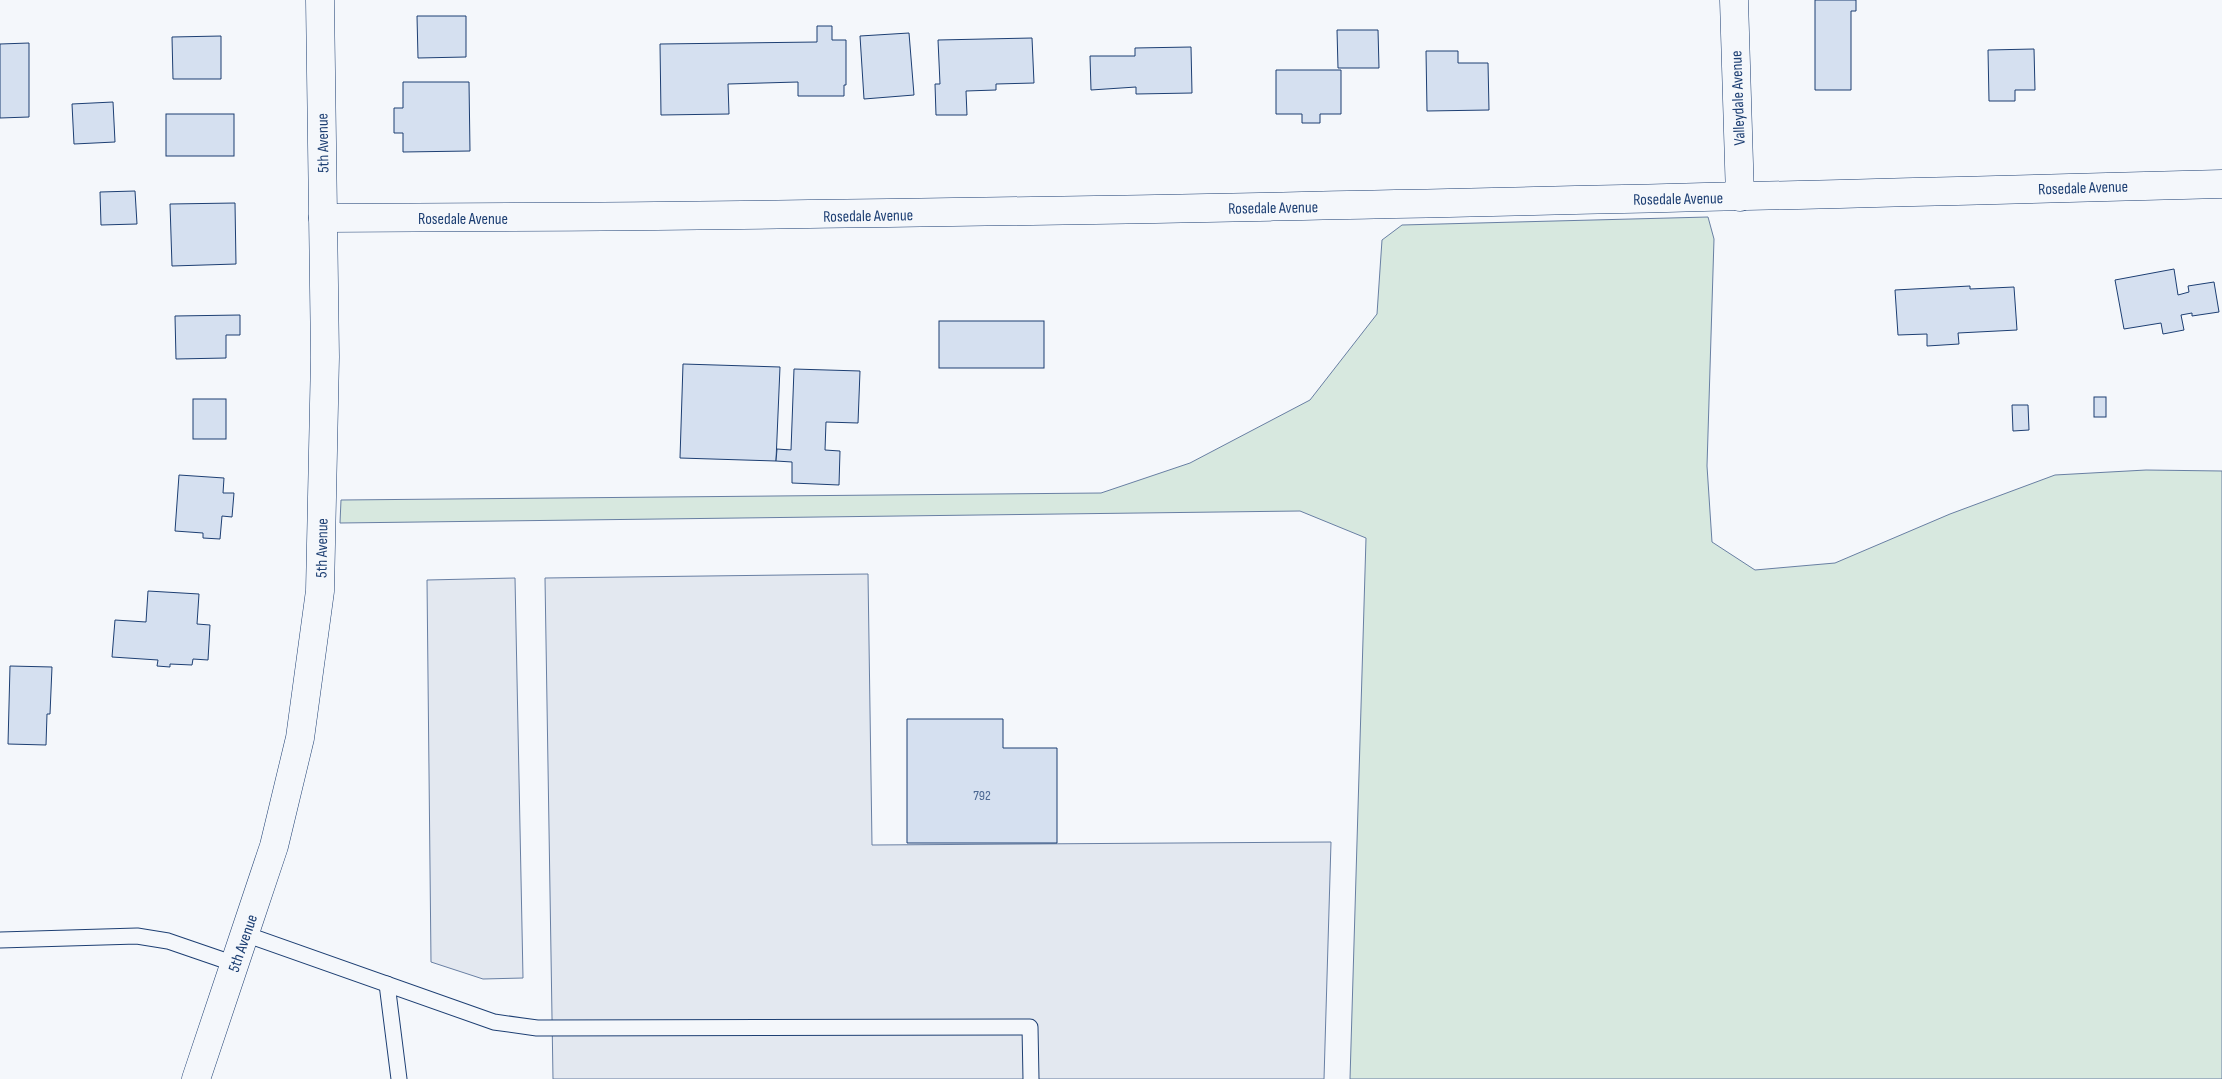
<svg xmlns="http://www.w3.org/2000/svg" width="2222" height="1079" font-family="'Sofia Sans Condensed',sans-serif">
<style>
.green{fill:#d7e8df;stroke:#687fa3}
.parking{fill:#e3e8f0;stroke:#687fa3}
.building{fill:#d5e0f0;stroke:#1d3f73}
.lines{fill:none;stroke-linecap:round;stroke-linejoin:round}
.service-casing{stroke:#1d3f73;stroke-width:17}
.minor-casing{stroke:#1d3f73;stroke-width:29}
.tertiary-casing{stroke:#1d3f73;stroke-width:29}
.service{stroke:#f4f7fb;stroke-width:15}
.minor{stroke:#f4f7fb;stroke-width:28}
.tertiary{stroke:#f4f7fb;stroke-width:28}
.labels{text-anchor:middle;stroke-width:4;stroke-linejoin:round;paint-order:stroke}
.number-label{font-size:14px;fill:#4b6792}
.street-label{font-size:16px;fill:#1d3f73;stroke:#f4f7fb}
</style>
<rect width="100%" height="100%" fill="#f4f7fb"/>
<!-- green -->
<polygon class="green" points="1708,217 1714,239 1707,466 1712,542 1755,570 1835,563 1950,514 2055,475 2146,470 2222,471 2222,1079 1350,1079 1366,538 1300,511 340,523 341,500 1101,493 1190,463 1310,400 1377,314 1382,240 1402,225"/>
<!-- parking -->
<g class="parking">
<polygon points="868,574 872,845 1331,842 1324,1079 553,1079 545,578"/>
<polygon points="515,578 523,978 483,979 431,962 427,580"/>
</g>
<!-- building -->
<g class="building">
<polygon points="1815,0 1856,0 1856,11 1851,11 1851,90 1815,90"/>
<polygon points="417,16 466,16 466,57 418,58"/>
<polygon points="817,26 832,26 832,40 846,40 846,85 844,85 844,96 798,96 798,82 728,84 729,114 661,115 660,44 817,42"/>
<polygon points="1337,30 1378,30 1379,68 1338,68"/>
<polygon points="909,33 914,95 864,99 860,36"/>
<polygon points="221,36 221,79 173,79 172,37"/>
<polygon points="1032,38 1034,83 996,84 996,90 966,91 967,115 936,115 935,84 940,84 938,40"/>
<polygon points="29,43 29,117 0,118 0,44"/>
<polygon points="1191,47 1192,93 1136,94 1136,87 1091,90 1090,56 1135,56 1135,48"/>
<polygon points="2034,49 2035,90 2015,90 2015,101 1989,101 1988,50"/>
<polygon points="1426,51 1458,51 1458,63 1488,63 1489,110 1427,111"/>
<polygon points="1276,70 1341,70 1341,114 1320,114 1320,123 1302,123 1302,114 1276,114"/>
<polygon points="403,82 469,82 470,151 403,152 403,133 394,133 394,108 403,108"/>
<polygon points="113,102 115,142 74,144 72,104"/>
<rect x="166" y="114" width="68" height="42"/>
<polygon points="135,191 137,224 101,225 100,192"/>
<polygon points="235,203 236,264 172,266 170,204"/>
<polygon points="2174,269 2178,295 2189,292 2188,286 2214,282 2219,312 2192,316 2192,313 2181,315 2184,330 2163,334 2161,323 2124,329 2115,280"/>
<polygon points="1970,286 1970,289 2014,287 2017,330 1958,333 1959,344 1927,346 1927,334 1898,335 1895,290"/>
<polygon points="240,315 240,335 226,335 226,358 176,359 175,316"/>
<rect x="939" y="321" width="105" height="47"/>
<polygon points="683,364 780,367 776,461 680,458"/>
<polygon points="794,369 860,371 858,423 826,422 825,450 840,451 839,485 792,483 792,462 776,461 777,449 791,450"/>
<rect x="2094" y="397" width="12" height="20"/>
<rect x="193" y="399" width="33" height="40"/>
<polygon points="2012,405 2028,405 2029,430 2013,431"/>
<polygon points="179,475 224,478 223,493 234,493 232,517 222,516 220,539 203,538 203,533 175,531"/>
<polygon points="148,591 199,594 197,624 210,625 208,660 193,659 192,665 170,664 170,667 157,666 158,660 112,657 115,620 146,622"/>
<polygon points="10,666 52,667 50,714 47,714 46,745 8,744"/>
<polygon points="907,719 1003,719 1003,748 1057,748 1057,843 907,843"/>
</g>
<g class="lines">
<defs>
<g id="service">
<polyline points="245,934 494,1022 537,1028 1030,1027 1031,1079"/>
<polyline points="0,940 137,936 168,941 235,964"/>
<polyline points="387,984 399,1079"/>
</g>
<g id="minor">
<polyline points="1734,0 1740,197"/>
<path d="M323 218C957 216 1589 201 2222 184"/>
</g>
<polyline id="tertiary" points="196,1079 274,846 300,738 320,591 325,357 320,0"/>
</defs>
<!-- service casing -->
<use href="#service" class="service-casing"/>
<!-- minor casing -->
<use href="#minor" class="minor-casing"/>
<!-- tertiary casing -->
<use href="#tertiary" class="tertiary-casing"/>
<!-- service -->
<use href="#service" class="service"/>
<!-- minor -->
<use href="#minor" class="minor"/>
<!-- tertiary -->
<use href="#tertiary" class="tertiary"/>
</g>
<g class="labels">
<!-- number labels -->
<g class="number-label">
<text x="982" y="800">792</text>
</g>
<!-- street labels -->
<g class="street-label">
<text transform="translate(1737 98) rotate(-92)" y="6">Valleydale Avenue</text>
<text transform="translate(322 143) rotate(-91)" y="6">5th Avenue</text>
<text transform="translate(2083 187) rotate(-2)" y="6">Rosedale Avenue</text>
<text transform="translate(1678 198) rotate(-1)" y="6">Rosedale Avenue</text>
<text transform="translate(1273 207) rotate(-1)" y="6">Rosedale Avenue</text>
<text transform="translate(868 215) rotate(-1)" y="6">Rosedale Avenue</text>
<text x="463" y="224">Rosedale Avenue</text>
<text transform="translate(321 548) rotate(-89)" y="6">5th Avenue</text>
<text transform="translate(242 943) rotate(-71)" y="6">5th Avenue</text>
</g>
</g>
</svg>
